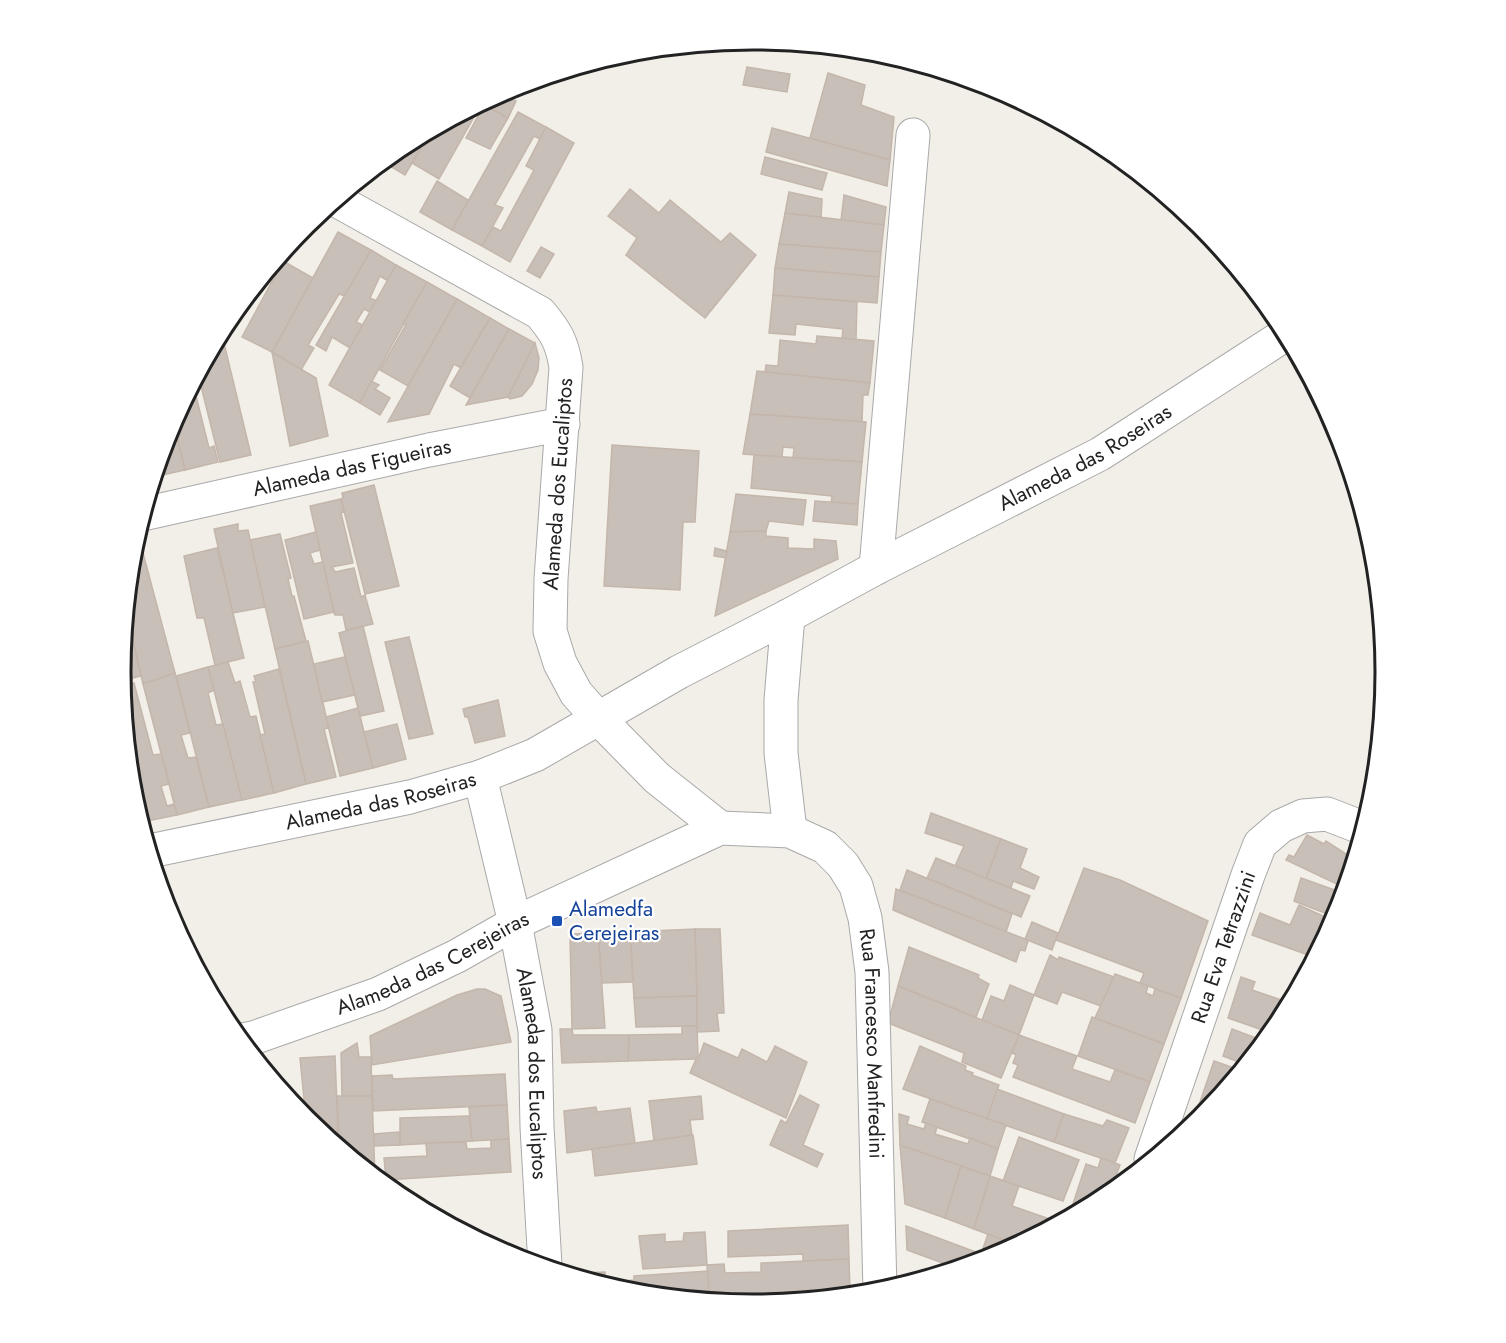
<svg xmlns="http://www.w3.org/2000/svg" width="1506" height="1343" font-family="Jost,sans-serif">
<style>
.building{fill:#c7bfb8;stroke:#c4b6ab;stroke-width:1.5}
.lines{fill:none;stroke-linecap:round;stroke-linejoin:round}
.street-casing{stroke:#a9a9a9;stroke-width:35}
.street{stroke:#fff;stroke-width:33}
.transit-dot{fill:#1a4fb4;stroke:#fff;stroke-width:2}
.labels{text-anchor:middle;stroke-width:4.5;stroke-linejoin:round;paint-order:stroke}
.street-label{font-size:21px;fill:#222;stroke:#fff}
.transit-label{font-size:21px;fill:#164399;stroke:#fff;text-anchor:start}
.rim{fill:none;stroke:#222;stroke-width:3}
</style>
<rect width="100%" height="100%" fill="#f2efe9"/>
<!-- building -->
<g class="building">
<polygon points="747,67 790,74 787,92 743,85"/>
<polygon points="828,73 865,85 861,105 894,117 890,160 810,138"/>
<polygon points="500,93 516,101 508,118 482,104"/>
<polygon points="482,103 439,179 412,163 431,130"/>
<polygon points="484,105 508,118 490,149 466,138"/>
<polygon points="518,112 546,127 540,139 534,136 495,205 503,208 482,246 452,230"/>
<polygon points="546,127 574,143 510,262 482,246 493,227 501,231 534,170 526,166"/>
<polygon points="772,128 890,160 887,186 766,152"/>
<polygon points="431,130 405,175 383,162 402,145"/>
<polygon points="765,157 827,173 822,190 761,174"/>
<polygon points="437,181 468,200 452,230 420,212"/>
<polygon points="630,189 659,213 670,200 721,242 730,233 756,255 705,318 626,255 637,238 608,216"/>
<polygon points="789,192 822,199 821,218 785,213"/>
<polygon points="844,195 886,207 884,225 841,220"/>
<polygon points="785,213 884,225 881,252 779,244"/>
<polygon points="338,232 371,250 345,296 339,294 308,345 314,348 301,370 272,352"/>
<polygon points="779,244 881,252 879,277 775,268"/>
<polygon points="541,247 554,254 540,278 527,271"/>
<polygon points="371,250 396,265 388,281 380,276 370,298 377,301 370,312 364,309 356,322 363,325 350,348 332,337 326,351 316,345"/>
<polygon points="283,261 313,278 272,352 242,337"/>
<polygon points="396,265 427,282 360,403 329,385"/>
<polygon points="775,268 879,277 877,303 773,295"/>
<polygon points="427,282 457,299 408,386 380,370 406,325 403,324"/>
<polygon points="773,295 857,302 856,340 842,339 843,329 796,324 795,335 769,333"/>
<polygon points="457,299 490,318 461,368 454,364 429,414 388,422"/>
<polygon points="490,318 509,329 470,398 450,386"/>
<polygon points="509,329 535,343 508,397 466,405"/>
<polygon points="817,336 874,341 870,383 765,372 766,365 778,366 780,340 816,344"/>
<polygon points="223,339 251,455 220,462 198,374 216,341"/>
<polygon points="535,343 539,358 538,370 532,384 522,396 510,399 508,397"/>
<polygon points="272,352 316,378 328,436 290,446"/>
<polygon points="757,371 870,383 868,395 863,395 862,422 750,414"/>
<polygon points="371,381 379,385 375,389 390,398 380,415 360,403"/>
<polygon points="193,384 209,448 214,446 218,462 185,470 173,421"/>
<polygon points="750,414 866,422 862,462 793,458 794,448 783,447 782,457 743,454"/>
<polygon points="173,421 185,470 154,477 169,429"/>
<polygon points="612,445 699,451 695,522 683,522 680,590 604,586"/>
<polygon points="754,455 862,462 858,504 831,503 832,496 751,488"/>
<polygon points="374,485 399,586 365,594 341,499 343,498 342,493"/>
<polygon points="736,494 806,500 803,525 769,521 766,531 730,532"/>
<polygon points="341,499 344,512 341,513 353,563 332,567 335,572 354,568 361,597 365,595 373,624 346,630 343,615 335,615 334,613 310,506"/>
<polygon points="815,501 858,504 857,525 813,521"/>
<polygon points="238,524 238,531 248,530 265,607 233,613 214,529"/>
<polygon points="766,531 766,536 788,538 788,548 814,549 814,539 836,541 838,559 715,616 730,532"/>
<polygon points="316,532 320,550 310,553 314,564 323,562 334,612 304,619 285,540"/>
<polygon points="280,534 291,578 288,579 292,596 294,596 306,641 275,649 250,540"/>
<polygon points="139,538 175,673 143,684 126,611 133,548 135,539"/>
<polygon points="217,548 244,658 215,665 204,618 197,618 184,556"/>
<polygon points="715,548 727,551 726,558 714,556"/>
<polygon points="126,611 141,676 121,681 121,671"/>
<polygon points="363,626 384,711 360,716 339,633"/>
<polygon points="409,637 433,734 409,739 385,642"/>
<polygon points="308,641 328,724 328,728 324,729 336,777 306,784 275,649"/>
<polygon points="345,657 355,695 322,702 314,664"/>
<polygon points="228,662 235,683 240,681 250,717 256,716 274,793 242,800 208,667"/>
<polygon points="208,667 214,690 208,693 216,725 223,724 242,800 209,807 176,676"/>
<polygon points="279,669 306,784 274,793 260,735 265,734 253,682 256,682 254,676"/>
<polygon points="175,673 190,733 181,735 188,758 196,757 209,807 177,815 143,684"/>
<polygon points="134,683 153,755 161,754 165,766 169,784 161,786 167,806 174,804 177,815 143,822 131,780 122,686"/>
<polygon points="498,700 505,736 475,743 468,717 465,717 463,709"/>
<polygon points="358,708 373,768 340,776 326,717"/>
<polygon points="397,724 406,759 373,768 364,732"/>
<polygon points="137,798 143,822 141,822 134,799"/>
<polygon points="931,813 1001,839 986,879 955,866 964,846 925,833"/>
<polygon points="1307,835 1324,844 1326,841 1354,859 1345,888 1286,860 1289,855 1294,857"/>
<polygon points="1001,839 1027,849 1020,868 1039,877 1034,889 1013,881 1011,888 986,879"/>
<polygon points="936,858 1030,896 1021,917 927,878"/>
<polygon points="1084,868 1120,880 1208,921 1181,998 1140,983 1144,973 1056,940"/>
<polygon points="907,870 1012,914 1006,932 900,890"/>
<polygon points="1301,878 1343,893 1335,917 1294,901"/>
<polygon points="896,889 1025,939 1028,941 1025,951 1020,950 1016,962 893,910"/>
<polygon points="1299,905 1334,921 1314,957 1252,935 1260,913 1290,925"/>
<polygon points="1032,922 1058,933 1052,950 1025,939"/>
<polygon points="695,929 720,929 724,1013 717,1013 719,1031 697,1032"/>
<polygon points="695,929 697,996 634,998 630,932"/>
<polygon points="630,932 633,982 602,983 598,933"/>
<polygon points="598,933 605,1028 572,1029 570,934"/>
<polygon points="909,947 979,975 978,978 989,984 976,1017 898,986"/>
<polygon points="1050,955 1058,960 1059,957 1114,977 1101,1006 1062,992 1057,1004 1034,995"/>
<polygon points="1115,974 1148,986 1146,993 1153,996 1155,989 1181,998 1164,1044 1095,1018"/>
<polygon points="1241,977 1255,982 1252,990 1290,1003 1279,1023 1271,1033 1228,1018"/>
<polygon points="1010,985 1034,995 1019,1035 982,1020 991,996 1004,1001"/>
<polygon points="898,986 1019,1035 1001,1078 962,1062 964,1053 888,1023"/>
<polygon points="477,989 485,989 501,996 511,1042 372,1065 370,1036 457,995"/>
<polygon points="697,996 697,1026 636,1027 634,998"/>
<polygon points="1092,1017 1164,1044 1150,1082 1078,1056"/>
<polygon points="682,1026 697,1026 698,1056 696,1059 628,1061 629,1035 682,1034"/>
<polygon points="560,1029 572,1029 573,1035 629,1035 628,1061 562,1063"/>
<polygon points="1232,1029 1264,1041 1240,1070 1235,1068 1236,1061 1223,1056"/>
<polygon points="1019,1035 1077,1056 1072,1069 1110,1082 1115,1070 1150,1082 1135,1123 1013,1077 1018,1065 1013,1063 1016,1055 1012,1053"/>
<polygon points="357,1043 359,1057 371,1057 372,1096 342,1096 341,1053"/>
<polygon points="704,1043 738,1058 742,1049 767,1062 775,1046 807,1062 786,1118 690,1073 696,1059 698,1060"/>
<polygon points="920,1046 966,1066 965,1070 973,1073 972,1075 999,1085 987,1119 903,1089"/>
<polygon points="335,1056 338,1132 324,1134 306,1119 300,1058"/>
<polygon points="1214,1061 1240,1070 1209,1108 1199,1105"/>
<polygon points="505,1074 507,1105 373,1111 372,1076 392,1075 393,1079"/>
<polygon points="997,1089 1064,1114 1054,1142 987,1119"/>
<polygon points="800,1095 819,1105 803,1145 823,1154 817,1167 770,1145 781,1120 786,1123"/>
<polygon points="337,1096 372,1096 375,1176 339,1146"/>
<polygon points="701,1096 703,1119 690,1120 692,1135 654,1141 649,1101"/>
<polygon points="930,1099 1006,1125 998,1149 922,1122"/>
<polygon points="507,1105 509,1139 472,1141 469,1107"/>
<polygon points="596,1107 597,1112 630,1108 635,1143 567,1153 564,1111"/>
<polygon points="899,1114 909,1117 907,1124 924,1129 926,1123 937,1127 935,1134 968,1144 970,1138 998,1149 990,1176 900,1145"/>
<polygon points="1064,1114 1103,1126 1107,1120 1129,1128 1115,1163 1054,1142"/>
<polygon points="469,1116 472,1141 400,1145 400,1118"/>
<polygon points="399,1132 400,1145 374,1146 374,1134"/>
<polygon points="693,1135 697,1164 595,1176 592,1149"/>
<polygon points="1019,1137 1079,1160 1063,1201 1003,1181"/>
<polygon points="509,1139 511,1172 386,1180 384,1158 427,1156 426,1143 466,1142 467,1149 491,1148 491,1140"/>
<polygon points="900,1145 961,1166 945,1218 905,1204"/>
<polygon points="1101,1158 1120,1165 1110,1193 1084,1208 1073,1204 1086,1164 1098,1168"/>
<polygon points="961,1166 990,1176 974,1229 945,1218"/>
<polygon points="990,1176 1019,1186 1012,1206 1058,1222 1016,1245 974,1229"/>
<polygon points="1066,1210 1074,1213 1063,1219"/>
<polygon points="848,1225 849,1259 803,1261 803,1254 728,1257 728,1231"/>
<polygon points="906,1226 981,1254 988,1234 1016,1245 995,1256 956,1268 907,1250"/>
<polygon points="705,1232 707,1265 643,1269 639,1236 665,1234 665,1242 683,1241 684,1233"/>
<polygon points="849,1259 850,1292 709,1300 707,1265 724,1264 725,1273 761,1272 761,1263"/>
<polygon points="708,1271 709,1300 629,1292 577,1276 576,1273 605,1272 606,1282 634,1280 634,1276"/>
<polygon points="848,1293 848,1295 793,1300 793,1295"/>
</g>
<g class="lines">
<defs>
<g id="street">
<path d="M336 200 540 313C556 332 562 342 566 367L551 579 550 631 560 663 576 693 598 718 657 778 720 828"/>
<path id="s1" d="M143 514 429 450 563 424"/>
<polyline points="876,568 913,135"/>
<polyline points="788,616 781,700 781,753 790,831"/>
<path id="s2" d="M480 777 515 923 535 1030 537 1127 545 1266"/>
<path id="s3" d="M150 851 410 797 480 777 535 755 679 672 788 616 876 568 1100 454 1286 334"/>
<path id="s4" d="M241 1040 253 1038 378 994 457 956 515 923 720 828 790 831 825 847 843 865 856 886 865 918 872 972 880 1291"/>
<path id="s5" d="M1151 1159 1248 875 1260 844 1281 826 1303 816 1327 814 1363 828"/>
</g>
</defs>
<!-- street casing -->
<use href="#street" class="street-casing"/>
<!-- street -->
<use href="#street" class="street"/>
</g>
<!-- markers -->
<rect class="transit-dot" x="551" y="915" width="12" height="12" rx="3"/>
<g class="labels">
<!-- street labels -->
<g class="street-label">
<text dy="7" stroke="none"><textPath href="#s3" startOffset="1023">Alameda das Roseiras</textPath></text>
<text dy="7" stroke="none"><textPath href="#s1" startOffset="214">Alameda das Figueiras</textPath></text>
<text transform="translate(558 484) rotate(-86)" y="7">Alameda dos Eucaliptos</text>
<text dy="7" stroke="none"><textPath href="#s3" startOffset="236">Alameda das Roseiras</textPath></text>
<text dy="7" stroke="none"><textPath href="#s5" startOffset="224">Rua Eva Tetrazzini</textPath></text>
<text dy="7" stroke="none"><textPath href="#s4" startOffset="207">Alameda das Cerejeiras</textPath></text>
<text dy="7" stroke="none"><textPath href="#s4" startOffset="843">Rua Francesco Manfredini</textPath></text>
<text dy="7" stroke="none"><textPath href="#s2" startOffset="302">Alameda dos Eucaliptos</textPath></text>
</g>
<!-- transit labels -->
<g class="transit-label">
<text x="569" y="916">Alamedfa<tspan x="569" dy="24">Cerejeiras</tspan></text>
</g>
</g>
<!-- crop -->
<path d="M0 0H1506V1343H0ZM131 672a622 622 0 1 1 1244 0a622 622 0 1 1-1244 0Z" fill="#fff" fill-rule="evenodd"/>
<path class="rim" d="M131 672a622 622 0 1 1 1244 0a622 622 0 1 1-1244 0Z"/>
</svg>
